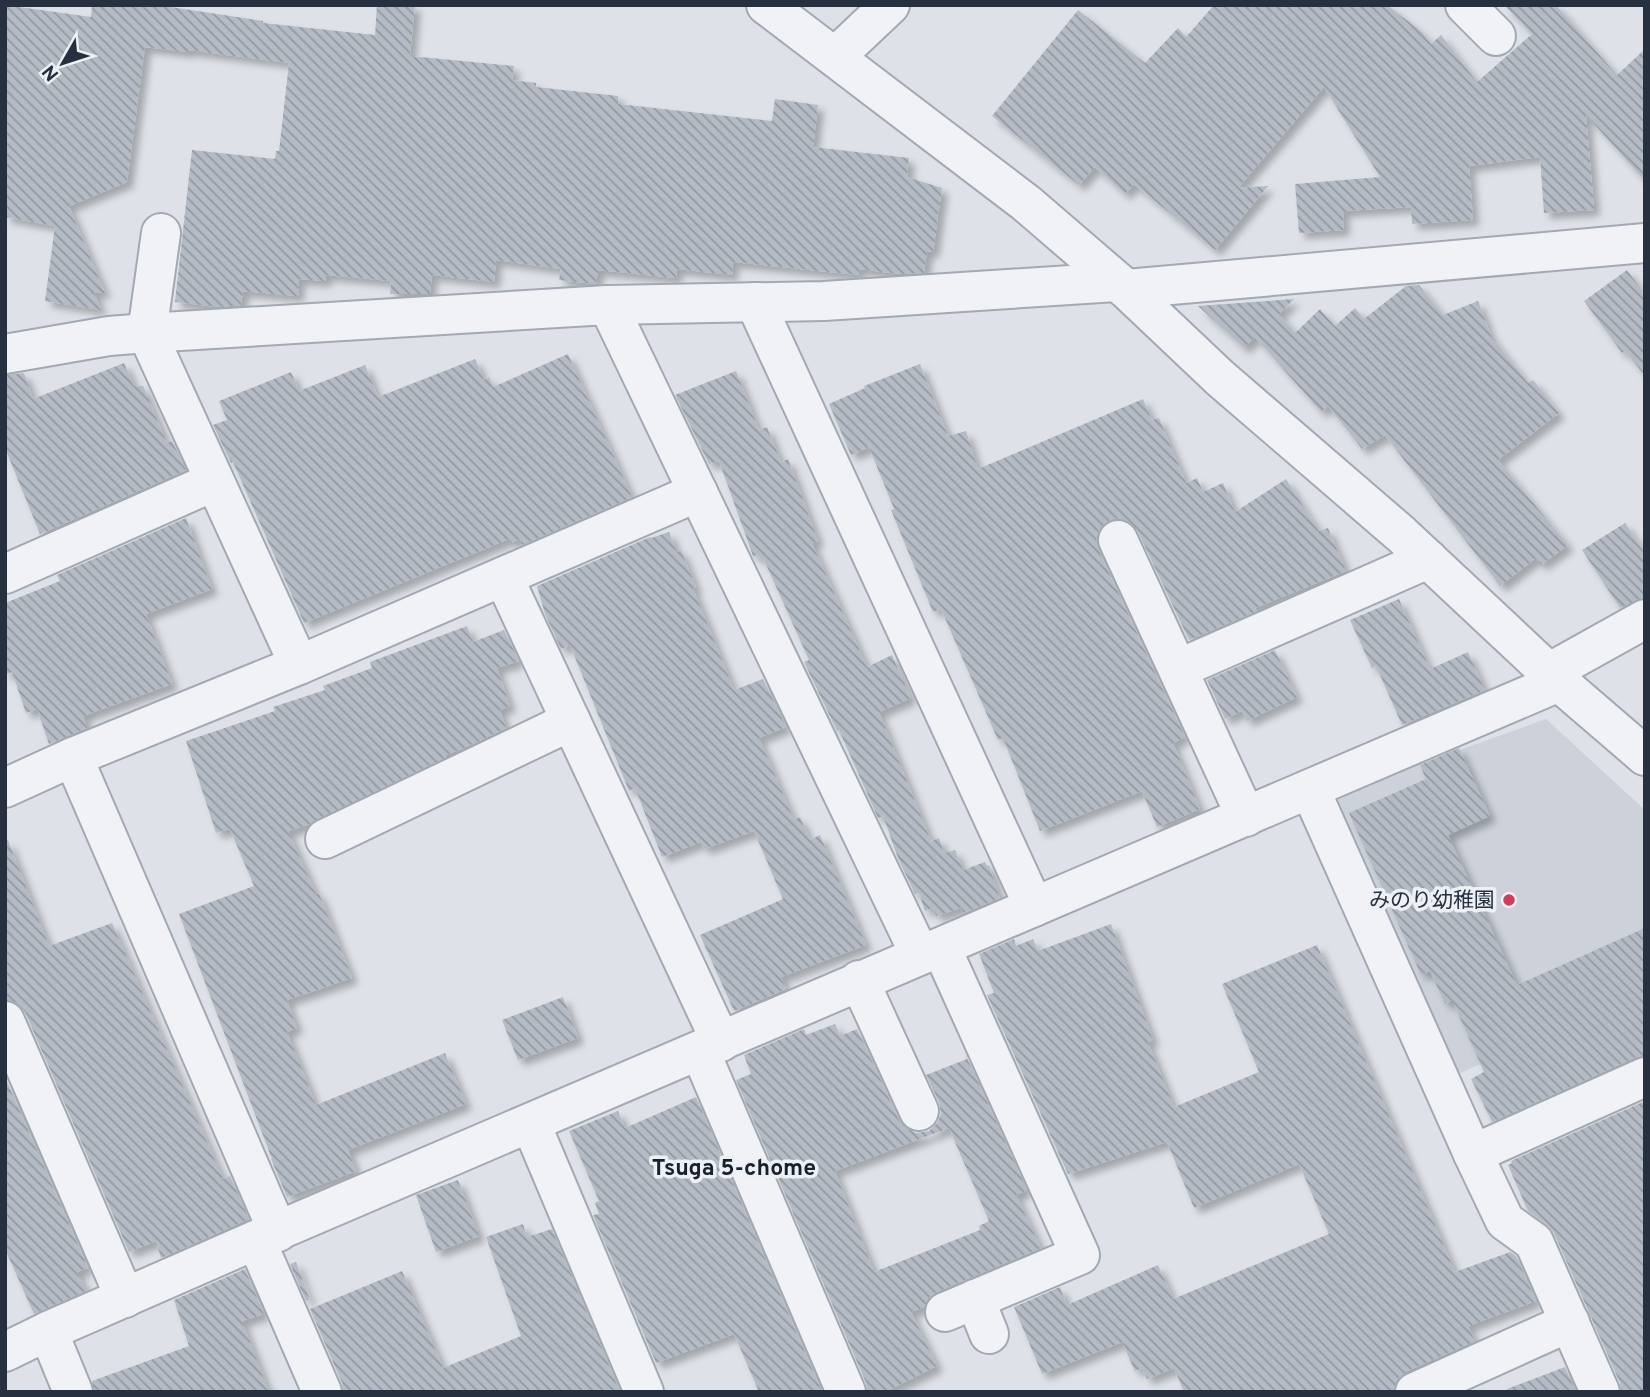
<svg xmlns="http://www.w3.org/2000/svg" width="1650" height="1397" font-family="Overpass,'Noto Sans JP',sans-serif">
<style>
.built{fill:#ccd1da}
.building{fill:url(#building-back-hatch);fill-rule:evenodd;filter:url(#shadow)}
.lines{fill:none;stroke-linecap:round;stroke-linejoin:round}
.minor-casing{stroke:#a3a9b2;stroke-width:42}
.minor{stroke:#f0f2f6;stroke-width:38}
.poi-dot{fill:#cf4058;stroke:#edf1f5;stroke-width:2.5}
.labels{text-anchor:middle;stroke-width:7;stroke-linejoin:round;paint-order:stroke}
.poi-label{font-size:21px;fill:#27303e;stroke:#edf1f5;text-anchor:end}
.neighbourhood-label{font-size:23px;font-weight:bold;fill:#19212f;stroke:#edf1f5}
</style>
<defs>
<pattern id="building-back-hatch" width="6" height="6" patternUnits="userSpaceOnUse" patternTransform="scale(1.75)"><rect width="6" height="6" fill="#b5bbc4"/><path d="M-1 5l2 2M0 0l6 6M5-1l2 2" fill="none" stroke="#9398a1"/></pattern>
<filter id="shadow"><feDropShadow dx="6" dy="6" stdDeviation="3.5" flood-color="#0004"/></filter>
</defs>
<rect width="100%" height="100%" fill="#dee2e8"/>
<!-- built -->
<polygon class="built" points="1546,719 1645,810 1645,990 1456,1075 1325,798"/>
<!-- building -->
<g class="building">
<polygon points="5,5 91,17 92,5 157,5 263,21 263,23 375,35 377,5 415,5 410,56 514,66 512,80 536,83 536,87 618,96 618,104 772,121 775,99 818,105 813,147 909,158 907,177 942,188 933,252 927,251 924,273 898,274 859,269 858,275 733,262 732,275 677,269 676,278 598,270 596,284 594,284 559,280 561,269 496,260 494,282 432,275 430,294 390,294 391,281 326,275 326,281 299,279 298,296 243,291 241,305 218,307 175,302 192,150 275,159 276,151 279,151 289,63 188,50 188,52 145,47 127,182 69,206 105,293 94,292 101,310 45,301 55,226 5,217"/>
<polygon points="1214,5 1387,5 1422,32 1431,44 1441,35 1477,82 1532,34 1504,5 1556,5 1617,75 1645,49 1645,181 1586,115 1594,210 1544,213 1540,157 1469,166 1473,220 1412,224 1411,207 1343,211 1344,230 1299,233 1295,184 1380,177 1324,87 1238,188 1268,186 1215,250 1134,184 1125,194 1095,167 1079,185 992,116 1078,10 1145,63 1178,28 1186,37"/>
<polygon points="1627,270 1645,294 1645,376 1625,351 1622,353 1584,301"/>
<polygon points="1419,285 1443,315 1478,301 1491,336 1528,383 1533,380 1559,413 1498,460 1568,545 1541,565 1536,558 1500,586 1385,435 1362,449 1328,406 1321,412 1255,337 1244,348 1198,306 1294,299 1279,314 1295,333 1320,309 1335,326 1355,308 1364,319 1406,286"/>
<polygon points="568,354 632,497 522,545 520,539 511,543 509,539 304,623 233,462 231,463 213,425 227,420 219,401 291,372 299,391 365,365 378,397 475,359 484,380 489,377 493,387"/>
<polygon points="124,363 134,386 143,386 167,443 172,441 186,470 40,534 5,448 5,375 24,373 33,399"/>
<polygon points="920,364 948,436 966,431 978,469 1143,399 1152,420 1159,418 1186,483 1197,478 1203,492 1223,483 1235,512 1286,479 1319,531 1328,528 1346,571 1255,608 1257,611 1189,640 1137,530 1130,522 1119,518 1108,521 1100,528 1096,539 1098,549 1185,737 1173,743 1200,809 1157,827 1142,791 1040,831 1003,738 998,740 941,609 933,612 891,510 894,509 869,447 851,455 829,404 865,388 864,386"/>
<polygon points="736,371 759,430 767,427 781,462 788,459 818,541 812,543 867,667 892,655 911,698 879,712 931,841 939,838 944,853 955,850 963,870 985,862 987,866 989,865 1000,898 963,913 961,908 936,916 933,908 925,911 919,893 915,894 898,858 883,816 878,818 839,730 837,731 804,662 809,660 764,560 761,561 759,555 753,556 719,461 709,464 675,395"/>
<polygon points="186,518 212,589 146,614 172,684 83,716 87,728 49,744 37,709 26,713 12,672 5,675 5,603 60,581 57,575"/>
<polygon points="1625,523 1645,553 1645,597 1620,608 1582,550"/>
<polygon points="669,532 677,552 681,550 696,587 693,588 734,690 763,679 786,727 759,738 794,820 800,817 810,840 820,835 866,945 781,977 786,989 734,1011 700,935 783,899 754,831 704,849 701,842 662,857 635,788 629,791 570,645 561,649 545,614 537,586 650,537 651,538"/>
<polygon points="1399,599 1430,669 1468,652 1485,690 1402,725 1376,666 1372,668 1350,620"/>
<polygon points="467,626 473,642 504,630 519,661 497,668 510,706 500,710 506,728 462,749 445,755 446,757 310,824 288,831 316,894 319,893 352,978 287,1000 297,1028 287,1032 316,1105 445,1053 466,1104 348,1150 356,1171 287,1197 271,1159 272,1159 179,914 254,886 230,829 216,833 186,741 275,711 273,707 325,690 323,686 372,668 370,662"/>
<polygon points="1275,650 1297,697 1247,721 1242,711 1225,719 1207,680"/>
<polygon points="1459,748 1490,816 1448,835 1517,985 1645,928 1645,1056 1636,1057 1492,1122 1471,1079 1484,1072 1452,1000 1445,1004 1430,971 1421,975 1349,813 1426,779 1420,765"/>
<polygon points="8,840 49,946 112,923 223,1179 230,1176 249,1219 161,1258 156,1241 129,1252 25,1012 17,1003 5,1000 5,841"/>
<polygon points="1111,924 1153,1040 1148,1042 1174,1107 1259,1072 1222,984 1317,945 1455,1272 1510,1252 1516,1256 1536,1301 1468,1326 1475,1341 1405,1372 1397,1380 1393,1392 1184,1392 1174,1368 1147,1379 1142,1368 1135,1371 1122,1342 1042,1374 1014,1307 1060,1287 1067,1305 1158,1265 1173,1299 1329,1234 1299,1164 1194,1208 1167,1142 1068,1174 987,995 994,993 979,954 1014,939 1016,946 1033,939 1038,951"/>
<polygon points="563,997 578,1038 518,1060 502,1020"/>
<path d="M835 1024 840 1036 857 1029 899 1120 906 1128 916 1133 929 1131 937 1123 941 1114 939 1102 926 1075 967 1059 965 1053 1027 1190 1016 1195 1041 1248 936 1292 928 1298 924 1307 911 1312 937 1366 885 1392H867L866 1383 736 1080 751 1074 744 1055 804 1029 806 1035ZM949 1128 989 1221 979 1226 980 1230 874 1272 835 1171Z"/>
<polygon points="5,1077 88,1268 77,1272 86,1291 34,1314 5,1249"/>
<polygon points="696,1097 822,1392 759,1392 734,1334 656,1363 593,1215 599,1214 595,1203 599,1201 569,1131 618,1111 625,1128"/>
<polygon points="1645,1101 1645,1392 1621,1392 1620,1383 1554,1233 1547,1224 1528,1211 1508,1165 1512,1163 1511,1161"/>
<polygon points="458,1180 479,1236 436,1252 416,1195"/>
<polygon points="523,1224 527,1237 552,1229 620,1392 343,1392 342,1383 310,1309 402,1271 443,1368 521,1336 486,1237"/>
<polygon points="296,1262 310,1300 306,1301 290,1264"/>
<polygon points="245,1269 264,1314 242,1321 269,1392 94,1392 92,1381 189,1346 174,1300"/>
<polygon points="1565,1367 1576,1392 1508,1392 1507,1389"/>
</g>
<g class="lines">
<defs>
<g id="minor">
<polyline points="766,5 1026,203 1126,289 1220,378 1401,534 1559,682 1645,756"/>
<polyline points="1465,5 1496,36"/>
<polyline points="835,57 890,5"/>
<polyline points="161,233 147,333 299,665"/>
<polyline points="1126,289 1645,243"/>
<polyline points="755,302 1034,907"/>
<polyline points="608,305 920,955"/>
<polyline points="5,354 109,336 147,333 608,305 824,301 1116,282"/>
<polyline points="1118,540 1246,817"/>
<polyline points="5,574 213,482"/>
<polyline points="504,578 721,1042"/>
<polyline points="1178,669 1428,559"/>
<polyline points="1550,672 1645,619"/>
<polyline points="73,757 278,1232"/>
<polyline points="5,788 73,757 299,665 698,492"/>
<polyline points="1310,789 1473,1154"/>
<polyline points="325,839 571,721"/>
<polyline points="941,947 1080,1255 945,1312"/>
<polyline points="859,980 919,1111"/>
<polyline points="5,1021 125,1298"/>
<polyline points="700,1051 846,1392"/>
<polyline points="531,1124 644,1392"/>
<polyline points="256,1240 322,1392"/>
<polyline points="975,1299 989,1334"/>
<polyline points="48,1331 73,1392"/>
<polyline points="5,1352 48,1331 256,1240 1559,682"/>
<polyline points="1415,1392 1570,1322"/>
<polyline points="1600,1392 1534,1242 1505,1221 1473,1154 1645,1077"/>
</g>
</defs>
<!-- minor casing -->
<use href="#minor" class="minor-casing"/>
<!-- minor -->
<use href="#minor" class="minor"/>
</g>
<!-- markers -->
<circle class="poi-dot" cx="1509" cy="900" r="7"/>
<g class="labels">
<!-- poi labels -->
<g class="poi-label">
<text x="1495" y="907">みのり幼稚園</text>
</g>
<!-- neighbourhood labels -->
<g class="neighbourhood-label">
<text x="734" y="1175">Tsuga 5-chome</text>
</g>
</g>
<!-- border -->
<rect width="1650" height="1397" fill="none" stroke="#27303e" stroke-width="14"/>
<!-- north arrow -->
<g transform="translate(63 63) rotate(231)" stroke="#edf1f5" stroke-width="5" paint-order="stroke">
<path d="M0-5L12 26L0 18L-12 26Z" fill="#27303e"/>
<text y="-10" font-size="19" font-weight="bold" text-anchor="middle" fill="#27303e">N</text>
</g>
</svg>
